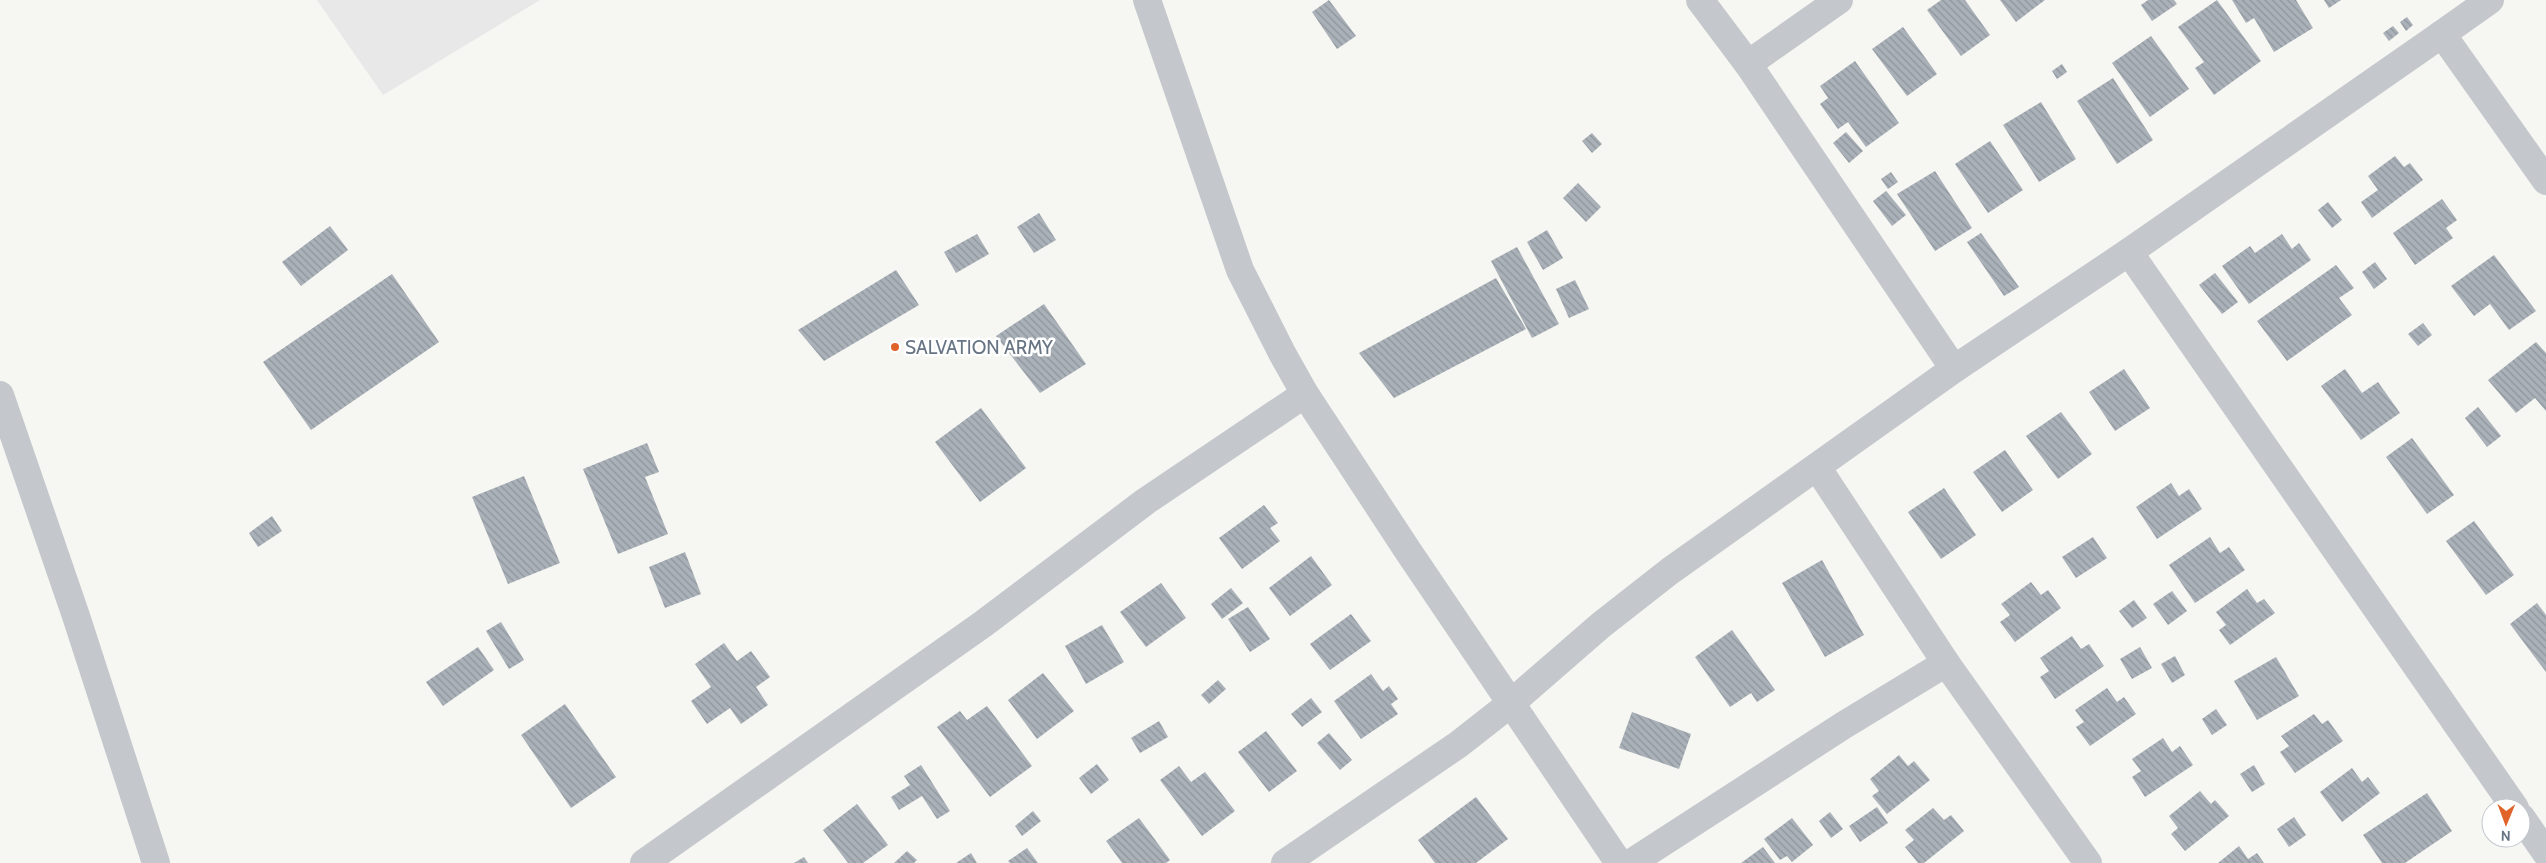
<svg xmlns="http://www.w3.org/2000/svg" width="2546" height="863" font-family="Cabin,sans-serif">
<style>
.built{fill:#e7e8e7}
.building{fill:url(#building-back-hatch)}
.lines{fill:none;stroke-linecap:round;stroke-linejoin:round}
.minor{stroke:#c4c7cb;stroke-width:28}
.poi-dot{fill:#e0632a;stroke:#fff;stroke-width:2}
.labels{text-anchor:middle;stroke-width:5;stroke-linejoin:round;paint-order:stroke}
.poi-label{font-size:19px;fill:#667484;stroke:#fff;text-anchor:start}
</style>
<defs>
<pattern id="building-back-hatch" width="6" height="6" patternUnits="userSpaceOnUse" patternTransform="scale(1.25)"><rect width="6" height="6" fill="#aab1b8"/><path d="M-1 5l2 2M0 0l6 6M5-1l2 2" fill="none" stroke="#8e959b"/></pattern>
</defs>
<rect width="100%" height="100%" fill="#f6f7f3"/>
<!-- built -->
<polygon class="built" points="317,0 540,0 383,95"/>
<!-- building -->
<g class="building">
<polygon points="1329,0 1356,36 1337,49 1312,12"/>
<polygon points="1941,0 1965,0 1990,35 1961,56 1927,10"/>
<polygon points="2000,0 2045,0 2016,22"/>
<polygon points="2148,0 2174,0 2177,4 2152,21 2141,5"/>
<polygon points="2217,0 2261,61 2214,95 2195,68 2204,62 2178,27"/>
<polygon points="2232,0 2296,0 2313,28 2274,52 2254,18 2246,23"/>
<polygon points="2324,0 2341,0 2329,8"/>
<polygon points="2407,17 2413,25 2406,31 2400,22"/>
<polygon points="2393,26 2399,33 2389,41 2383,33"/>
<polygon points="1903,27 1937,74 1907,96 1872,49"/>
<polygon points="2151,36 2189,89 2150,117 2112,63"/>
<polygon points="1855,61 1899,123 1866,147 1848,122 1838,129 1820,104 1828,98 1820,86"/>
<polygon points="2062,64 2067,72 2057,79 2052,71"/>
<polygon points="2113,78 2153,140 2117,164 2077,101"/>
<polygon points="2041,102 2076,159 2039,182 2003,125"/>
<polygon points="1846,132 1863,151 1849,163 1833,143"/>
<polygon points="1592,133 1602,144 1592,153 1582,141"/>
<polygon points="1990,141 2023,190 1988,213 1955,164"/>
<polygon points="2395,156 2404,167 2410,163 2423,180 2372,218 2361,202 2378,190 2368,176"/>
<polygon points="1935,171 1972,228 1935,251 1897,194"/>
<polygon points="1891,172 1898,182 1888,189 1881,179"/>
<polygon points="1578,183 1601,207 1586,222 1563,198"/>
<polygon points="1886,191 1906,215 1892,226 1873,201"/>
<polygon points="2442,199 2457,220 2446,228 2453,238 2415,265 2393,233"/>
<polygon points="2328,202 2342,220 2332,228 2318,210"/>
<polygon points="1039,213 1056,240 1034,253 1017,227"/>
<polygon points="330,226 348,250 301,286 282,262"/>
<polygon points="1547,230 1563,258 1543,270 1527,242"/>
<polygon points="1981,233 2019,287 2004,296 1967,242"/>
<polygon points="977,234 989,254 956,273 944,252"/>
<polygon points="2282,234 2292,249 2299,243 2311,260 2249,304 2222,266 2250,246 2255,253"/>
<polygon points="1517,247 1559,324 1532,338 1491,261"/>
<polygon points="2494,255 2536,311 2509,330 2490,304 2474,316 2451,286"/>
<polygon points="2375,262 2387,279 2374,289 2362,272"/>
<polygon points="2336,265 2354,288 2339,298 2352,315 2287,361 2257,321"/>
<polygon points="896,270 919,305 824,361 798,330"/>
<polygon points="2215,273 2238,302 2222,314 2199,285"/>
<polygon points="392,274 439,342 311,430 263,362"/>
<polygon points="1496,278 1526,329 1394,398 1359,353"/>
<polygon points="1575,280 1589,309 1569,318 1556,289"/>
<polygon points="1044,304 1086,364 1040,393 996,336"/>
<polygon points="2423,323 2432,335 2418,346 2408,334"/>
<polygon points="2536,342 2546,353 2546,411 2535,398 2516,413 2488,380"/>
<polygon points="2124,369 2150,408 2115,431 2089,392"/>
<polygon points="2345,369 2362,393 2378,382 2400,413 2361,440 2321,386"/>
<polygon points="2478,407 2501,436 2487,447 2465,418"/>
<polygon points="981,408 1026,468 980,502 935,442"/>
<polygon points="2061,412 2092,454 2058,479 2026,436"/>
<polygon points="2412,438 2454,495 2427,514 2386,457"/>
<polygon points="647,443 659,472 645,477 668,534 618,554 583,469"/>
<polygon points="2005,450 2033,490 2002,512 1973,472"/>
<polygon points="524,476 560,563 508,584 472,497"/>
<polygon points="2171,483 2179,496 2189,489 2202,509 2157,539 2136,507"/>
<polygon points="1944,488 1976,535 1941,559 1908,512"/>
<polygon points="1264,505 1278,523 1270,528 1280,541 1242,569 1219,538"/>
<polygon points="272,516 282,531 258,547 249,533"/>
<polygon points="2474,521 2514,575 2486,595 2446,541"/>
<polygon points="2093,537 2107,558 2076,578 2062,557"/>
<polygon points="2210,537 2220,553 2229,547 2245,570 2195,603 2169,565"/>
<polygon points="685,552 701,594 665,608 649,567"/>
<polygon points="1311,556 1332,585 1290,616 1269,588"/>
<polygon points="1822,560 1864,635 1825,657 1782,583"/>
<polygon points="2031,582 2041,595 2048,590 2061,608 2015,642 2000,622 2010,615 2001,604"/>
<polygon points="1161,583 1186,618 1146,647 1120,612"/>
<polygon points="1231,588 1243,603 1222,619 1211,604"/>
<polygon points="2247,589 2257,603 2264,599 2275,613 2230,645 2219,630 2226,625 2216,612"/>
<polygon points="2172,591 2187,611 2168,625 2153,604"/>
<polygon points="2134,600 2147,618 2132,628 2119,611"/>
<polygon points="2537,603 2546,615 2546,672 2510,624"/>
<polygon points="1248,607 1270,639 1250,652 1228,619"/>
<polygon points="1351,614 1371,641 1330,670 1310,644"/>
<polygon points="501,622 524,660 509,669 486,631"/>
<polygon points="1102,625 1124,662 1086,684 1065,646"/>
<polygon points="1732,630 1775,690 1757,702 1751,693 1730,707 1695,657"/>
<polygon points="2072,636 2081,649 2089,644 2104,666 2055,699 2040,677 2049,671 2040,658"/>
<polygon points="724,643 737,661 751,651 770,677 756,687 768,705 741,724 730,708 707,724 691,701 711,687 695,664"/>
<polygon points="478,647 494,670 443,706 426,682"/>
<polygon points="2140,647 2152,668 2132,679 2120,659"/>
<polygon points="2175,656 2185,675 2172,683 2161,664"/>
<polygon points="2276,657 2299,696 2257,720 2234,681"/>
<polygon points="1043,673 1074,711 1037,739 1008,700"/>
<polygon points="1371,674 1383,691 1389,686 1398,699 1391,704 1398,714 1361,739 1334,701"/>
<polygon points="1218,680 1226,689 1209,704 1201,695"/>
<polygon points="2107,688 2117,702 2124,697 2136,714 2090,746 2076,727 2084,722 2075,710"/>
<polygon points="1311,698 1322,712 1302,727 1291,714"/>
<polygon points="565,704 616,777 571,808 521,735"/>
<polygon points="987,706 1032,766 990,797 937,727 960,711 967,720"/>
<polygon points="2216,709 2227,725 2212,735 2202,719"/>
<polygon points="1632,712 1691,734 1679,769 1619,748"/>
<polygon points="2314,714 2322,724 2328,720 2343,741 2295,773 2280,752 2289,746 2281,736"/>
<polygon points="1159,721 1168,737 1140,753 1131,738"/>
<polygon points="1266,731 1297,771 1269,792 1238,752"/>
<polygon points="1329,733 1352,760 1340,770 1317,743"/>
<polygon points="2163,738 2172,752 2180,746 2193,765 2145,797 2132,777 2141,771 2132,759"/>
<polygon points="1899,755 1908,766 1914,761 1930,780 1887,814 1872,796 1879,791 1870,779"/>
<polygon points="1097,764 1109,780 1091,794 1079,778"/>
<polygon points="921,765 950,811 937,819 922,796 899,810 891,797 910,785 904,776"/>
<polygon points="2254,765 2265,784 2252,792 2240,774"/>
<polygon points="1179,766 1191,782 1205,772 1235,811 1202,836 1160,780"/>
<polygon points="2352,768 2362,782 2368,777 2380,793 2342,822 2320,792"/>
<polygon points="2200,791 2211,804 2215,800 2229,816 2185,851 2171,834 2178,828 2169,816"/>
<polygon points="2427,793 2452,831 2405,863 2382,863 2363,835"/>
<polygon points="1476,797 1508,839 1476,863 1435,863 1418,840"/>
<polygon points="857,804 888,845 863,863 848,863 823,830"/>
<polygon points="1877,807 1888,823 1860,842 1849,826"/>
<polygon points="1933,808 1944,820 1951,815 1964,831 1924,863 1918,863 1905,847 1914,840 1905,830"/>
<polygon points="1033,811 1041,821 1022,836 1015,826"/>
<polygon points="1830,812 1843,829 1831,838 1819,821"/>
<polygon points="2294,817 2306,835 2289,847 2277,829"/>
<polygon points="1139,818 1170,860 1166,863 1122,863 1106,841"/>
<polygon points="1792,818 1813,845 1792,862 1787,856 1780,860 1764,839"/>
<polygon points="2239,846 2248,859 2257,853 2264,863 2218,863"/>
<polygon points="1763,847 1775,863 1741,863"/>
<polygon points="1027,848 1038,863 1010,863 1008,861"/>
<polygon points="907,851 917,860 914,863 894,863"/>
<polygon points="971,853 977,863 956,863"/>
<polygon points="804,857 808,863 794,863"/>
</g>
<g class="lines">
<!-- minor -->
<g class="minor">
<polyline points="1147,0 1240,270 1282,353 1305,394 1408,551 1619,863"/>
<polyline points="1700,0 1748,64 1954,369"/>
<polyline points="2442,34 2490,0"/>
<polyline points="1748,64 1839,0"/>
<polyline points="2129,252 2515,808"/>
<polyline points="0,395 76,616 156,863"/>
<polyline points="1817,467 1946,663 2088,863"/>
<polyline points="2521,817 2546,853"/>
<polyline points="644,863 983,624 1146,501 1305,394"/>
<polyline points="1285,863 1459,744 1510,704 1601,625 1670,571 1954,369 2129,252 2442,34 2546,181"/>
<polyline points="1631,863 1844,725 1946,663"/>
</g>
</g>
<!-- markers -->
<circle class="poi-dot" cx="895" cy="347" r="5"/>
<g class="labels">
<!-- poi labels -->
<g class="poi-label">
<text x="905" y="354">SALVATION ARMY</text>
</g>
</g>
<!-- north arrow -->
<g transform="translate(2506 823) rotate(181)"><circle r="24" fill="#ffffff" stroke="#c2c7ce"/>
<path d="M0-4L9 19L0 12L-9 19Z" fill="#e0632a"/>
<text y="-8" font-size="14" font-weight="bold" text-anchor="middle" fill="#667484">N</text>
</g>
</svg>
